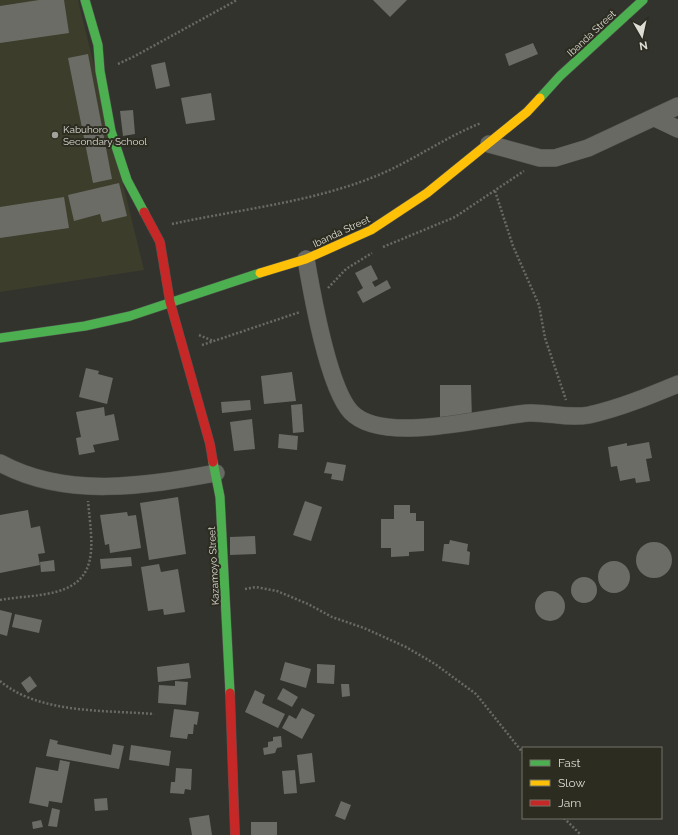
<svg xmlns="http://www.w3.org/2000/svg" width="678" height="835" font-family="Raleway,sans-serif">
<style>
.built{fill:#3d3d2c}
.building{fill:#6c6c67}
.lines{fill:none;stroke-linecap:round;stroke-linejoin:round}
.street-casing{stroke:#51514d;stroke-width:18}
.fast-casing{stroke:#51514d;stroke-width:10}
.slow-casing{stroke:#51514d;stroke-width:10}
.jam-casing{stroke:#51514d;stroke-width:10}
.path{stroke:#696965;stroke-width:2.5;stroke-dasharray:2 2;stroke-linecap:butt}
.street{stroke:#696964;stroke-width:17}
.fast{stroke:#4caf50;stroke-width:9}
.slow{stroke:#ffc107;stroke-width:9}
.jam{stroke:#c62828;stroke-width:9}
.poi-dot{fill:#a2a29b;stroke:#2c2c21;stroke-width:1.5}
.labels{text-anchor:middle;stroke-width:4;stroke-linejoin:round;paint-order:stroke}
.street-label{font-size:10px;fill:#ddddd6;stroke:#2c2c21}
.poi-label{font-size:10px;fill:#ddddd6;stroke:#2c2c21;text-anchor:start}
</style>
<rect width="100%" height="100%" fill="#33332e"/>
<!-- built -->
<polygon class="built" points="0,0 78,0 144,270 0,292"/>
<!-- building -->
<g class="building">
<polygon points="39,0 64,0 69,33 0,43 0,6"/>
<polygon points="373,0 407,0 390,17"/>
<polygon points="533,43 538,54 509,66 505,54"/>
<polygon points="88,54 112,179 93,183 68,58"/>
<polygon points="165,62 170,86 156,89 151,65"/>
<polygon points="211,93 215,120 186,124 181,98"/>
<polygon points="133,110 135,134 123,136 120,111"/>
<polygon points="119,183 127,216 102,222 100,214 74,221 68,195"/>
<polygon points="64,197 69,228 0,238 0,207"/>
<polygon points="371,265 378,279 372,282 375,287 387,280 391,288 363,303 357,292 363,288 355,273"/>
<polygon points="86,368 99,371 98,374 113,378 107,404 79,397"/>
<polygon points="292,372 296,401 264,404 261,376"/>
<polygon points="440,385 471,385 472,420 440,420"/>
<polygon points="250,400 251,410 222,413 221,402"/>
<polygon points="302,404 304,432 293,433 291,405"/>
<polygon points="104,407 105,416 114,414 119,440 93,445 95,452 79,455 76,438 81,437 76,412"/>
<polygon points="252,419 255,449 234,451 230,422"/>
<polygon points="279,434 298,436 297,450 278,448"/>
<polygon points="649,442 652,458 646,459 650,481 636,483 635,478 620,481 617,466 611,467 608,447 627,443 627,446"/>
<polygon points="327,462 346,465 343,481 331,479 332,474 324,473"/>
<polygon points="178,497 186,554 149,560 140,503"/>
<polygon points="305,501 322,507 311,541 293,535"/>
<polygon points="394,505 410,505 410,513 416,513 416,521 424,521 424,551 409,552 409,556 391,557 391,548 381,548 381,519 394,519"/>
<polygon points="28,510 31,528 40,526 45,553 38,554 40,565 0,573 0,515"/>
<polygon points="127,512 128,516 136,515 141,548 110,553 109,544 105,545 100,515"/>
<polygon points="255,536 256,554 230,555 230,537"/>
<polygon points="450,540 468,544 467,551 470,552 469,565 442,561 444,544 449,544"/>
<circle cx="654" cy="560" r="18"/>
<polygon points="131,557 132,566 101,569 100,559"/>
<polygon points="54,560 55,571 41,572 40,562"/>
<circle cx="614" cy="577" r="16"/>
<polygon points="159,564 161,572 178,569 185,612 164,615 163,609 148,611 141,567"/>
<circle cx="584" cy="590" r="13"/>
<circle cx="550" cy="606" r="15"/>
<polygon points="0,610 12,613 7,636 0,634"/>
<polygon points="15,614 42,620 39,633 12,627"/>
<polygon points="285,662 311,669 306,688 280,680"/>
<polygon points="189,663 191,678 158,682 157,667"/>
<polygon points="317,664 335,665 334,684 317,683"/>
<polygon points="30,676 37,686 28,693 21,683"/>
<polygon points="175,681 188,682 186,705 158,703 159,685 175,686"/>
<polygon points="341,684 349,684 350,696 342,697"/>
<polygon points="283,688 298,697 292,707 277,699"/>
<polygon points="255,690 265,695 262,703 285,714 278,728 245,712"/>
<polygon points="302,708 315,715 302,739 282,728 289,715 296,719"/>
<polygon points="174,709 199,712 197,725 194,724 193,734 188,734 187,739 170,737"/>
<polygon points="281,736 282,747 277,748 275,753 264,755 263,748 268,747 268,742 273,741 273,737"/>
<polygon points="50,739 58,741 57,744 111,755 113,744 124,746 119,769 46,756"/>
<polygon points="131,745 171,751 169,766 129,760"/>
<polygon points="312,753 315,782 300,784 297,755"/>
<polygon points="60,760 70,762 62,803 49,801 48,807 29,803 36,767 58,771"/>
<polygon points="176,768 192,769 191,790 185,789 184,794 170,793 171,782 175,782"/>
<polygon points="295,770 297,793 284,794 282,771"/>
<polygon points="107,798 108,810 95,811 94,799"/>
<polygon points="341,801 351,805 345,820 335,816"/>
<polygon points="52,808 60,810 57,827 48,826"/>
<polygon points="209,815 212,835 192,835 189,818"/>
<polygon points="41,820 43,827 33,829 32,822"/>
<rect x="251" y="822" width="26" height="13"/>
</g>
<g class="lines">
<defs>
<g id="street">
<polyline points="655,118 678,129"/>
<polyline points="489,144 540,158 555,158 588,148 678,106"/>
<path d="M306 259C312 294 328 387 351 412 383 446 487 416 529 413 550 412 567 419 589 415 620 408 649 396 678 384"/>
<path d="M0 463C66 499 145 486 216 473"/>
</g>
<g id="fast">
<polyline points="85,0 98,45 100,71 111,131 127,180 144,212"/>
<polyline points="540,98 560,76 643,0"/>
<polyline points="0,338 85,326 130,316 260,273"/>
<polyline points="213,462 220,497 230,693"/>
</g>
<polyline id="slow" points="260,273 306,259 371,230 427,193 527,112 540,98"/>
<g id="jam">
<polyline points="144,212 160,242 170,302 210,444 213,462"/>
<polyline points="230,693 235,835"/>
</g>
</defs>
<!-- street casing -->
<use href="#street" class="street-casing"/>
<!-- fast casing -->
<use href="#fast" class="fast-casing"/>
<!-- slow casing -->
<use href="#slow" class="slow-casing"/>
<!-- jam casing -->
<use href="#jam" class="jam-casing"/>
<!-- path -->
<g class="path">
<polyline points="118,64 135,56 237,0"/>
<polyline points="495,191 513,246 539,305 545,338 566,400"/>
<path d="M172 224C241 209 315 202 381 174 415 159 446 137 481 123"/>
<polyline points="383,247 455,217 524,171"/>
<polyline points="328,288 346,269 372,253"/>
<polyline points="199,335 213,341"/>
<polyline points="202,345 300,312"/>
<polyline points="245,589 256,587 277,591 308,604 332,617 364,628 406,647 435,664 476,694 523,753"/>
<path d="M0 600C15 597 31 597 46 594 102 585 92 546 88 501"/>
<path d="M0 681C39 714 105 710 154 714"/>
<polyline points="564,818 581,835"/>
</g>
<!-- street -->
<use href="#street" class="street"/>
<!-- fast -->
<use href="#fast" class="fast"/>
<!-- slow -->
<use href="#slow" class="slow"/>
<!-- jam -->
<use href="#jam" class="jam"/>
</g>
<!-- markers -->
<circle class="poi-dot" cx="55" cy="135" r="4"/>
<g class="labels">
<!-- street labels -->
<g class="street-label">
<text transform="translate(591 33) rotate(-43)" y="4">Ibanda Street</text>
<text transform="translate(341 231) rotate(-25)" y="4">Ibanda Street</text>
<text transform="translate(213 566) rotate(-93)" y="4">Kazamoyo Street</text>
</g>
<!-- poi labels -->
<g class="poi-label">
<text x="63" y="133">Kabuhoro<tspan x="63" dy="12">Secondary School</tspan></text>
</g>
</g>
<!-- legend -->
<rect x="522" y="747" width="140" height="72" fill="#2c2c21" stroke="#737369"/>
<rect x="530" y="760" width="20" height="6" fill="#4caf50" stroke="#737369"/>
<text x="558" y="767" font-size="12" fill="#ddddd6">Fast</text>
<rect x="530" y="780" width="20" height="6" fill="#ffc107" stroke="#737369"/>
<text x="558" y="787" font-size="12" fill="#ddddd6">Slow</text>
<rect x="530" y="800" width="20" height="6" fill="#c62828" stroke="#737369"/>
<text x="558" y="807" font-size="12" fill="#ddddd6">Jam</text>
<!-- north arrow -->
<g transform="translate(642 36) rotate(171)" stroke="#2c2c21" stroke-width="3" paint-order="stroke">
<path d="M0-3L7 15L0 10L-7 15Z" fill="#ddddd6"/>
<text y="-6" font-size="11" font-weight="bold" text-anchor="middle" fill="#ddddd6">N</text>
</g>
</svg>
